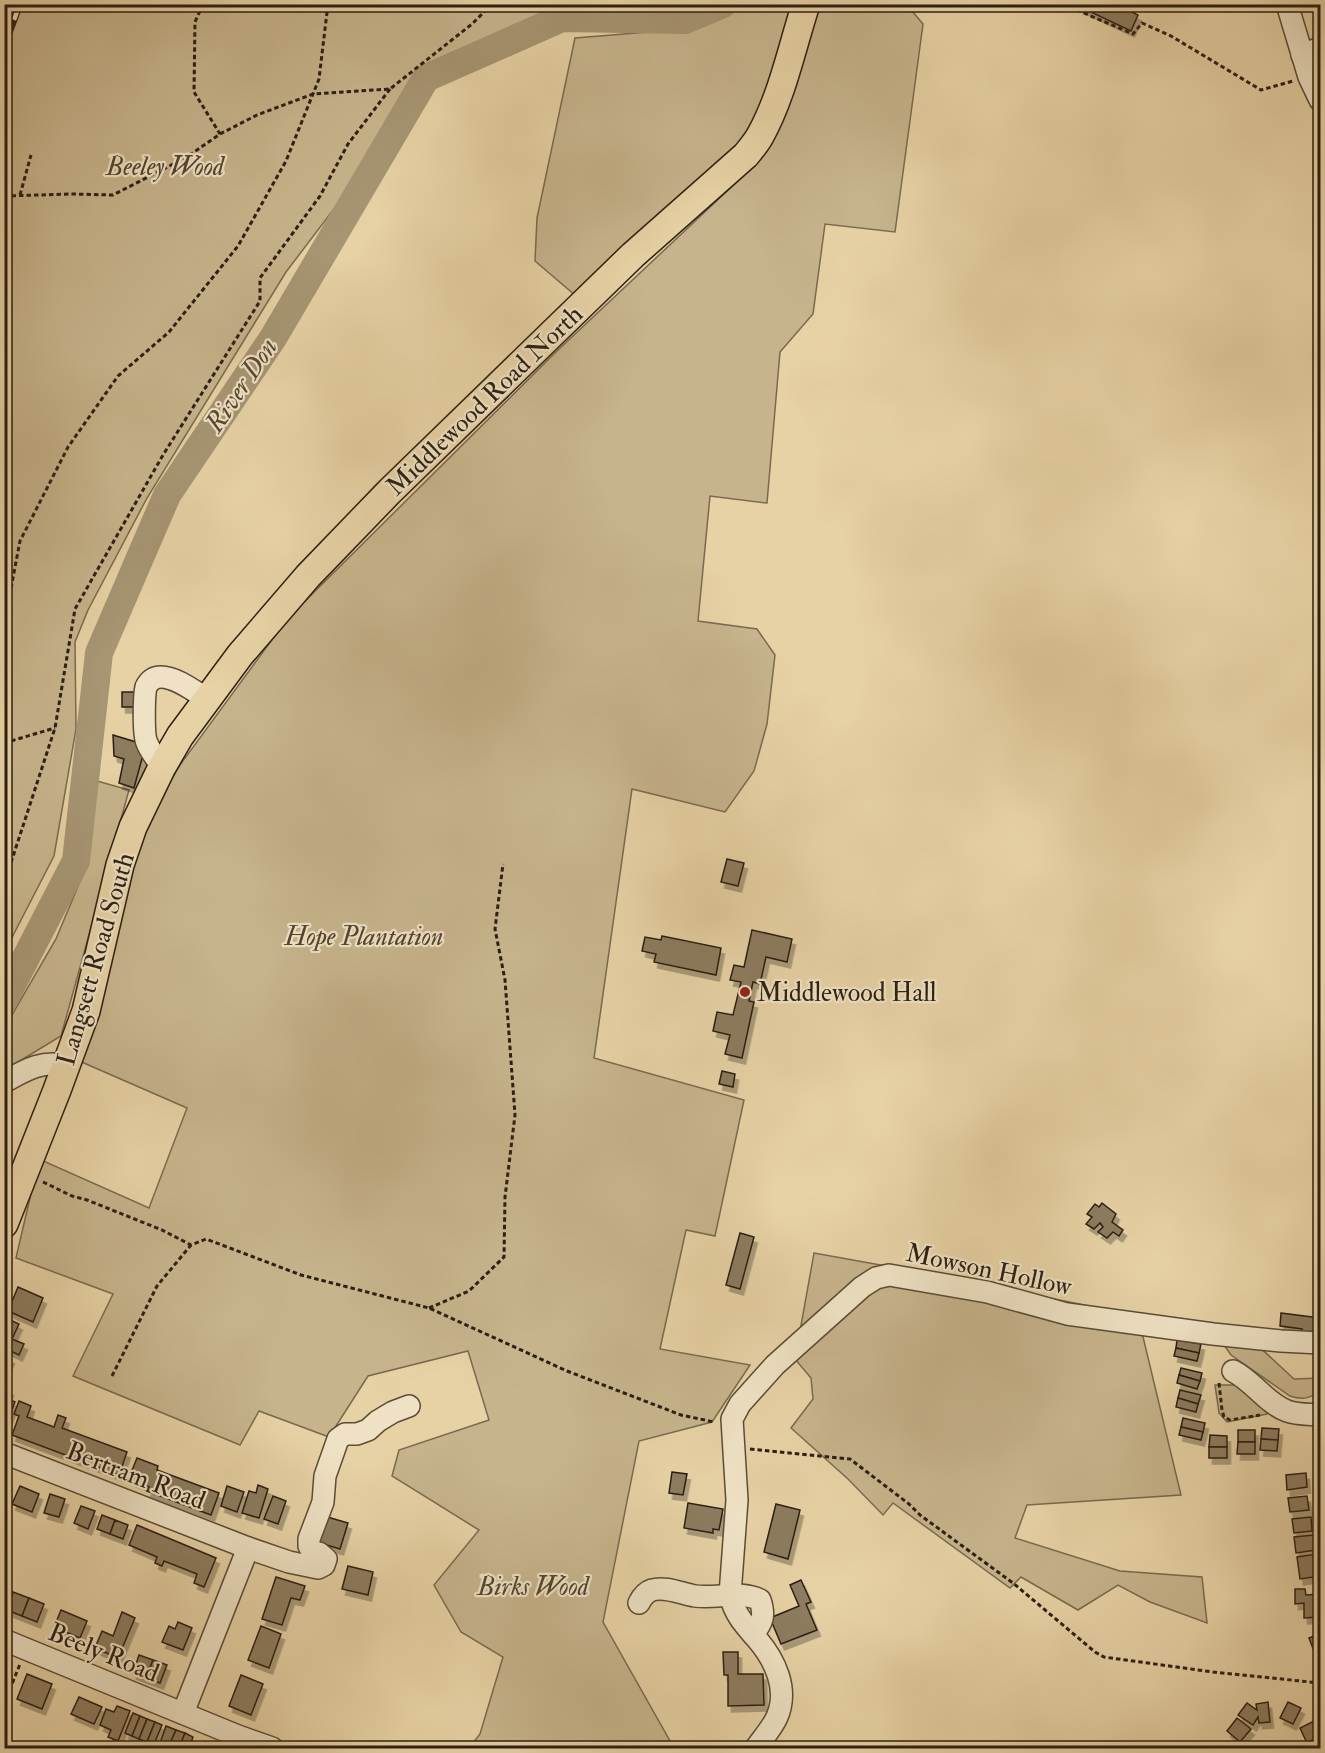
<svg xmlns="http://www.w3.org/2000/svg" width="1325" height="1753" font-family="'IM FELL Double Pica',serif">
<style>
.green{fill:#c7b48c;stroke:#796a4f;stroke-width:1.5}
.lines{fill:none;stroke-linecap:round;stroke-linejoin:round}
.river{stroke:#a79573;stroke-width:28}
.building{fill:#8d7c5e;stroke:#2b1f12;stroke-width:1.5;filter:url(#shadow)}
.minor-casing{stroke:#5a4c37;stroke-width:24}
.major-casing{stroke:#2b1f12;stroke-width:30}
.path{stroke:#2b1f12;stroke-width:3;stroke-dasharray:4.5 3;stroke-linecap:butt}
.minor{stroke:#efe2c4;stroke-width:21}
.major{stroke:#e7d2a5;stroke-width:27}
.rail-casing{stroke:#2b1f12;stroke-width:7}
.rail{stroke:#efe2c4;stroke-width:4.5;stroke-dasharray:14;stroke-linecap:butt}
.poi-dot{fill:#8f2418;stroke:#efe2c4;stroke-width:2}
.labels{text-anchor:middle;stroke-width:4.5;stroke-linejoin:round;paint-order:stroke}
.park-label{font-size:26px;font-style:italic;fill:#524430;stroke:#efe2c4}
.street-label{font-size:26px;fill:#2b1f12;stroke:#efe2c4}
.poi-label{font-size:26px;fill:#2b1f12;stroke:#efe2c4;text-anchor:start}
.water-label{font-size:27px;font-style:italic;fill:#564834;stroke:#efe2c4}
</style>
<defs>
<filter id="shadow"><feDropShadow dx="3.5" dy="6" stdDeviation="0" flood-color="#0004"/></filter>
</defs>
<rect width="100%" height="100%" fill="#e7d2a5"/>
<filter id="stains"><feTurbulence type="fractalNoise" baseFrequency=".00333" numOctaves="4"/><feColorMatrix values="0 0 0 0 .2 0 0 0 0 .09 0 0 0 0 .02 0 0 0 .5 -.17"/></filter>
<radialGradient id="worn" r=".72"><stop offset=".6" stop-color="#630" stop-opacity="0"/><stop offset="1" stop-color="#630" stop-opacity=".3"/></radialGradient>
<!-- green -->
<g class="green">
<polygon points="5,4 686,5 603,10 472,48 400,122 286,272 147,498 88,610 75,642 76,729 54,856 5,951"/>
<polygon points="741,5 798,5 757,122 739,147 576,296 535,261 537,218 575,38 698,28 727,14"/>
<polygon points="818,5 907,5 923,24 895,232 825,224 813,314 780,352 767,503 710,496 698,621 757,629 775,655 767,724 754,771 725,812 632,789 594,1058 744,1100 715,1236 686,1230 660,1349 750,1365 712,1422 639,1441 603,1622 674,1748 469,1748 480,1734 503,1657 461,1632 434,1585 479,1530 392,1476 399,1450 489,1420 468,1351 368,1376 329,1437 259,1411 240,1445 73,1376 113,1294 16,1258 39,1159 149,1208 187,1108 77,1060 133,843 180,765 288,618 557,351 742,177 776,135"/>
<polygon points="97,781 129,790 61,1036 5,1070 5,1027 56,939 86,867"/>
<polygon points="814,1253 936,1275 1138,1316 1181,1495 1027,1505 1015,1538 1120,1571 1202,1577 1207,1623 1150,1602 1118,1585 1078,1610 1021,1577 1010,1588 893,1503 883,1515 848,1479 791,1428 813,1399 811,1378 795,1359"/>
<path d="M1219 1338 1253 1341 1294 1379 1320 1378V1390C1310 1399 1303 1400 1290 1396L1231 1355Z"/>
<polygon points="1215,1385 1238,1385 1269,1411 1267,1414 1227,1422 1219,1413"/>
</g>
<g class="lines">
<!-- river -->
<polyline class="river" points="4,1000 76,861 99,653 167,495 273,338 426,78 562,18 685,20 723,4"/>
</g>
<!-- building -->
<g class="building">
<polygon points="1079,4 1116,4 1138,15 1131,31 1078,6"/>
<rect x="122" y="692" width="14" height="15"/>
<polygon points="113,735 136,742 143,755 134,788 119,783 124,759 114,756"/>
<polygon points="727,859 744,863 738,886 721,882"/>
<polygon points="752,930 792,939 787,962 766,957 760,984 753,982 749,1001 754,1002 742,1058 725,1054 730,1035 713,1031 717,1012 733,1015 741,982 730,980 734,965 744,967"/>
<polygon points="662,936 721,948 716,975 654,962 656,954 642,951 645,937 661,940"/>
<polygon points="722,1071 735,1074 733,1087 719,1084"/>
<polygon points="1102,1203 1116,1214 1112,1222 1123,1230 1119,1236 1113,1232 1107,1238 1098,1232 1103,1227 1100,1223 1094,1229 1086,1224 1092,1217 1087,1214 1095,1204 1099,1207"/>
<polygon points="740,1233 754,1237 740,1289 726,1285"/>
<polygon points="18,1287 43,1298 33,1322 8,1311"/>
<polygon points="1281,1313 1320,1318 1320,1337 1301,1334 1302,1329 1280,1326"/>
<polygon points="4,1317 19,1324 12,1339 24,1344 19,1355 4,1348"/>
<polygon points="1177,1340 1201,1344 1199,1353 1176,1348"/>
<polygon points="1176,1348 1199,1353 1197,1361 1174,1356"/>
<polygon points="4,1355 11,1358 4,1372"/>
<polygon points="1181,1368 1202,1373 1200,1381 1179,1375"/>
<polygon points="1179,1375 1200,1381 1197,1389 1177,1383"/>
<polygon points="4,1388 10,1390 6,1398 15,1402 6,1424"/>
<polygon points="1180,1390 1201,1395 1198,1404 1178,1398"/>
<polygon points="1178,1398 1198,1404 1196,1412 1176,1407"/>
<polygon points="19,1401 31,1406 27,1417 54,1427 58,1415 66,1418 62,1428 127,1452 119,1475 12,1435 19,1416 14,1414"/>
<polygon points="1183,1418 1205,1423 1203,1432 1181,1427"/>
<polygon points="1181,1427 1203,1432 1201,1440 1179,1435"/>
<polygon points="1262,1428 1279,1429 1278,1440 1261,1439"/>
<rect x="1238" y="1430" width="17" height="12"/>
<polygon points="1210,1435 1227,1436 1227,1447 1209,1447"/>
<polygon points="1261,1439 1278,1440 1277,1451 1260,1450"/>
<polygon points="1238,1442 1255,1442 1255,1454 1237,1454"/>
<rect x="1209" y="1447" width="18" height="11"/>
<polygon points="137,1458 158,1466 157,1470 219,1493 211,1515 147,1491 149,1487 133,1481 136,1474 131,1473"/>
<polygon points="672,1472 687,1474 683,1495 669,1493"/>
<polygon points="1306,1473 1307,1487 1287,1490 1286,1475"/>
<polygon points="4,1482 9,1483 4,1497"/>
<polygon points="258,1485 268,1489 259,1518 242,1513 249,1491 256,1493"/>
<polygon points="20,1486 39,1494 32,1512 12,1504"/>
<polygon points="227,1486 244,1492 237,1512 221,1506"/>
<polygon points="50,1494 65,1499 59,1517 44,1513"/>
<polygon points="273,1496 286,1501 278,1524 264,1519"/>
<polygon points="1307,1496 1309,1510 1290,1512 1288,1498"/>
<polygon points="688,1503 723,1509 719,1530 713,1529 713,1533 684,1528"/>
<polygon points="776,1504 800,1510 788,1559 764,1552"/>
<polygon points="81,1506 95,1511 88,1529 74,1523"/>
<polygon points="102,1515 115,1520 110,1534 97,1529"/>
<polygon points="324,1516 348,1523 340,1549 317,1542"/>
<polygon points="1311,1517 1312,1531 1294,1533 1292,1519"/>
<polygon points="115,1520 128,1525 123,1539 110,1534"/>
<polygon points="137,1525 216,1558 204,1587 194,1583 197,1574 164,1561 162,1566 155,1563 157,1557 129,1545"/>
<polygon points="1314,1535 1316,1550 1296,1553 1294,1537"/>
<polygon points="1317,1554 1320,1576 1300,1579 1297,1557"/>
<polygon points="348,1566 373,1572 368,1595 342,1589"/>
<polygon points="276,1577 305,1586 300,1600 291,1598 282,1625 262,1619"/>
<polygon points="801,1580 811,1602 806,1604 817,1630 781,1644 770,1618 799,1606 790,1585"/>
<polygon points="1295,1589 1305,1589 1306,1595 1320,1594 1320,1617 1304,1618 1304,1603 1295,1604"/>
<polygon points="13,1592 29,1598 22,1616 7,1610"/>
<polygon points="29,1598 44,1604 37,1622 22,1616"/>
<polygon points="61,1610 87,1621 80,1638 54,1627"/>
<polygon points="122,1612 135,1618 118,1658 95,1648 102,1631 113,1636"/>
<polygon points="178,1622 192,1628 183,1650 162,1642 169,1626 175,1629"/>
<polygon points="261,1626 281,1634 269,1668 248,1660"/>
<polygon points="1320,1634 1320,1649 1314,1651 1309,1638"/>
<polygon points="723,1652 738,1652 738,1674 763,1674 764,1705 728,1706 728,1675 724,1675"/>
<polygon points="139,1655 153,1660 146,1678 133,1673"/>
<polygon points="153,1660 167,1665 160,1683 146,1678"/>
<polygon points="27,1674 52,1684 42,1709 17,1699"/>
<polygon points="241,1675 263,1684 251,1715 229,1706"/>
<polygon points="79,1697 102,1707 94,1724 71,1714"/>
<polygon points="1268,1702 1270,1722 1259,1723 1258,1717 1253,1725 1238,1715 1247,1703 1257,1710 1256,1704"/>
<polygon points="1288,1702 1301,1708 1293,1724 1280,1718"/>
<polygon points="117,1706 130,1711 118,1741 108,1737 111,1730 100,1725 106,1709 114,1712"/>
<polygon points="133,1713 140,1716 132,1736 125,1733"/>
<polygon points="140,1716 147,1719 139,1739 132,1736"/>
<polygon points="1237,1718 1251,1729 1240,1742 1227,1731"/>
<polygon points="147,1719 155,1722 147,1742 139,1739"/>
<polygon points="1318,1719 1320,1725 1320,1736 1307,1743 1300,1728"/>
<polygon points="155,1722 162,1725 154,1744 147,1742"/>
<polygon points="166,1726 176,1730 168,1748 164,1748 159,1746"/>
<polygon points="176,1730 185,1733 179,1748 168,1748"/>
<polygon points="185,1733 193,1737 189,1748 179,1748"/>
<polygon points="1218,1746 1238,1748 1218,1748"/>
</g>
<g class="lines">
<defs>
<g id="minor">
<polyline points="1287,4 1309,77 1320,100"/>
<polyline points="1302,55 1320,48"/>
<path d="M162 767C157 759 150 751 147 743 143 735 144 695 146 687 149 681 154 677 161 677 176 677 194 691 207 699"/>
<path d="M4 1082C24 1071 43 1059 66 1066"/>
<path d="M1233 1371C1253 1381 1266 1403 1287 1411 1297 1415 1310 1414 1320 1415"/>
<polyline points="4,1453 248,1548 289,1562 318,1568 324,1565 326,1559 319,1553 312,1551 309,1546 309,1539 323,1502 325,1476 338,1439 345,1434 357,1434 368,1430 378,1421 393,1412 409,1406"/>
<path d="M639 1603C642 1597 646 1592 652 1590 666 1586 682 1594 695 1596 717 1599 740 1590 760 1600 765 1615 763 1622 753 1634"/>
<polyline points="4,1640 238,1736 272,1748"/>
<polyline points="183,1713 248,1548"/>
<path d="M756 1748C763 1738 772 1728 777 1717 789 1689 775 1660 757 1639 744 1624 735 1615 730 1595L737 1500 732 1419 740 1404 775 1365 862 1287 876 1278 889 1275 987 1292 1067 1314 1213 1334 1281 1341 1320 1343"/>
</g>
<path id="major" d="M4 1224 57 1090 86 1011 120 865 133 827 162 767 180 736 240 655 308 576 389 492 633 255 746 155C751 149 756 143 760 136 782 97 792 47 806 4"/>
</defs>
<!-- minor casing -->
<use href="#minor" class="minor-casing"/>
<!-- major casing -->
<use href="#major" class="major-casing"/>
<!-- path -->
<g class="path">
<polyline points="203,4 195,22 194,92 220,134"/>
<polyline points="1063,4 1133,34 1142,23 1171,36 1261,90 1293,81"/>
<polyline points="20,195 31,155"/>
<polyline points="4,196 71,194 113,195 187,157 220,134 257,115 313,94 390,89 472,24 492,4"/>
<polyline points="4,625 20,541 68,447 118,376 169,332 238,246 286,161 319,79 328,4"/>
<polyline points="4,714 4,717"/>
<polyline points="4,743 55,728"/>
<polyline points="4,884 55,728 75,609 163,455 260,301 260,278 320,196 348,144 390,89"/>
<polyline points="43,1182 72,1196 87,1200 162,1230 191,1245 206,1239 301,1275 429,1308 567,1371 681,1415 714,1422"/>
<polyline points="429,1308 469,1291 504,1257 505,1197 515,1115 505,980 495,929 503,864"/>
<polyline points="112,1376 157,1286 191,1245"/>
<polyline points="1219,1383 1222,1410 1224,1417 1230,1420 1260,1415"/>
<polyline points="750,1449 850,1459 909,1504 920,1515 1013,1583 1095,1652 1104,1657 1213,1672 1320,1683"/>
<polyline points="4,1704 20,1664"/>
</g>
<!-- minor -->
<use href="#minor" class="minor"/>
<!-- major -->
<use href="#major" class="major"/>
<defs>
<polyline id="rail" points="4,46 20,4"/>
</defs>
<!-- rail casing -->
<use href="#rail" class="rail-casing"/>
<!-- rail -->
<use href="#rail" class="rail"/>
</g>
<!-- markers -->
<circle class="poi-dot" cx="745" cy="992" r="6"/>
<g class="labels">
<!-- park labels -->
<g class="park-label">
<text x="165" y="175">Beeley Wood</text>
<text x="364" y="945">Hope Plantation</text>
<text x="533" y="1595">Birks Wood</text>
</g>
<!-- street labels -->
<g class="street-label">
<text transform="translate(484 400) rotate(-44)" y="9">Middlewood Road North</text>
<text transform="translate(95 959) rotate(-74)" y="9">Langsett Road South</text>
<text transform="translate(989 1269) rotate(12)" y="9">Mowson Hollow</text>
<text transform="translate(136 1475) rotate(21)" y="9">Bertram Road</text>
<text transform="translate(104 1652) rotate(22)" y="9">Beely Road</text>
</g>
<!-- poi labels -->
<g class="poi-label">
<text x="757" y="1001">Middlewood Hall</text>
</g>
<!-- water labels -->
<g class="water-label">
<text transform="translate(241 385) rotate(-56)" y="9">River Don</text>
</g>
</g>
<!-- margin -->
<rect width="1325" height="1753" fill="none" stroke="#e7d2a5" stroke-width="24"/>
<rect x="6" y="6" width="1313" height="1741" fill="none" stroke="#2b1f12" stroke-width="3"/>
<rect x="12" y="12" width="1301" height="1729" fill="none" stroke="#2b1f12" stroke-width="1.5"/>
<rect width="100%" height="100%" filter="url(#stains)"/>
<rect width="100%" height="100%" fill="url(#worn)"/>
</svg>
